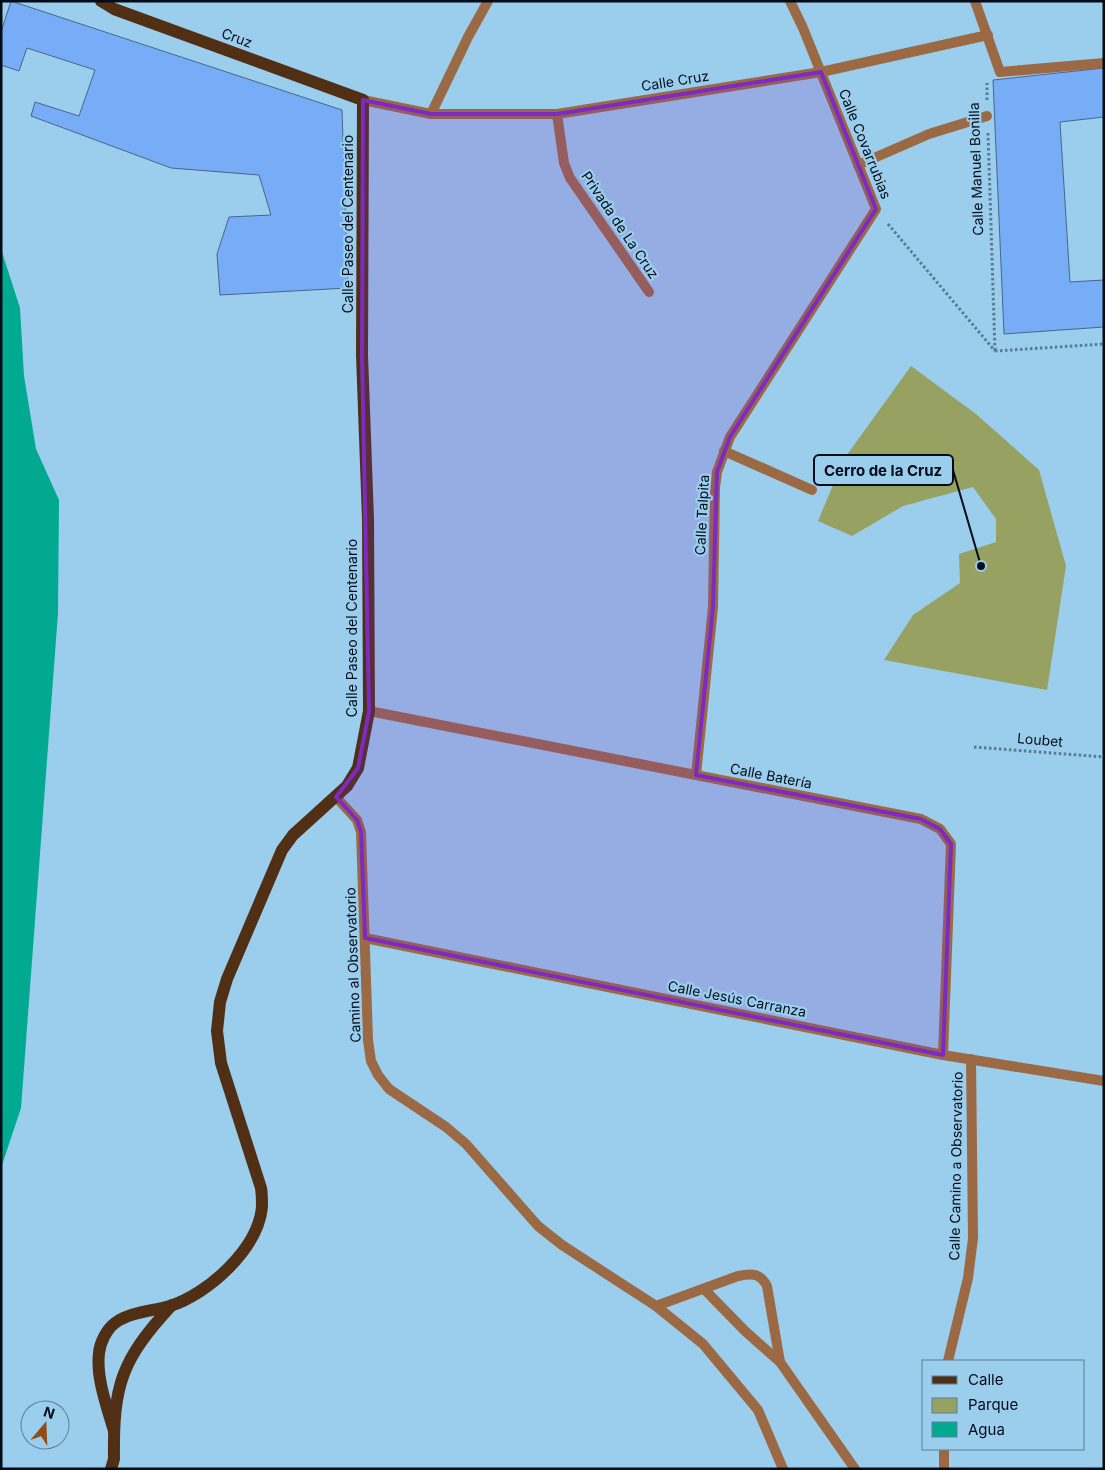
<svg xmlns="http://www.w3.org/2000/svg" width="1105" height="1470" font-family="Inter,sans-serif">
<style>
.green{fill:#96a162}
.water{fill:#00a990}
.building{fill:#77acf6;stroke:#4a658b}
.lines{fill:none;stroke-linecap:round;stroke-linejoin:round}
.path{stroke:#597b92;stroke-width:3;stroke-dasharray:2.5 2.5;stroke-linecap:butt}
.service{stroke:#9b6a45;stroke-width:10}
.minor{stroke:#9b6a45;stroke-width:10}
.primary{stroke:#502f15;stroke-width:12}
.marked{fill:#7b2cbf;fill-opacity:0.2;stroke:#7b2cbf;stroke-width:4;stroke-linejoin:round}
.labels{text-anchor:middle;stroke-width:4.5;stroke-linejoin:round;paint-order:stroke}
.street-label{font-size:14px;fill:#000d18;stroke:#9bcded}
.leader{fill:none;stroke:#000d18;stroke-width:2}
.callout-dot{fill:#000d18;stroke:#9bcded;stroke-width:2}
.callout{fill:#9bcded;stroke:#000d18;stroke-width:2}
.callout-label{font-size:15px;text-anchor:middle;font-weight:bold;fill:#000d18}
</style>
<rect width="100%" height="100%" fill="#9bcded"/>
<!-- green -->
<polygon class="green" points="911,366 976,414 1039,470 1066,566 1047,690 884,660 913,615 960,583 959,554 996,542 996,519 973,487 903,506 852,536 818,521 844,459"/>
<!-- water -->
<polygon class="water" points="1,249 20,308 24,376 36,449 59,500 58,613 21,1108 1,1168"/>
<!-- building -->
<g class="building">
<polygon points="11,1 342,110 348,288 220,295 217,254 229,217 271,215 259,175 171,168 31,116 35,102 79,116 95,70 27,48 19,71 1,65 1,32"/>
<polygon points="1104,68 1104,117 1060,122 1070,282 1104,280 1104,327 1004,334 993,80"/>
</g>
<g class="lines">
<!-- path -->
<g class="path">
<polyline points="987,100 987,83"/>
<polyline points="988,133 995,351"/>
<polyline points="888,224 995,351"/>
<polyline points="995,351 1104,344"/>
<polyline points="974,747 1104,757"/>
</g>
<!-- service -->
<polyline class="service" points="858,165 929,134 987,116"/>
<!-- minor -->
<g class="minor">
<polyline points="975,1 1000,72 1104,63"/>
<polyline points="363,100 431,114 557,114 821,72 988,35"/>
<polyline points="431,114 468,37 488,1"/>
<polyline points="557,114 564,163 570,178 649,292"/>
<polyline points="724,451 812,490"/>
<polyline points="369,711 921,819 940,829 951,844 943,1055"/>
<polyline points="696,775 713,607 715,488 717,472 730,437 876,209 803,28 790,1"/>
<polyline points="336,797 357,820 361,832 368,1040 371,1061 378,1075 389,1089 446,1127 466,1144 538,1226 562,1245 656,1306 703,1344 758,1410 783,1469"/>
<polyline points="365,938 943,1055 1104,1081"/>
<polyline points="705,1290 745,1331 780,1362"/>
<path d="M656 1306 738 1276C752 1273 760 1273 767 1286L780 1362 855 1469"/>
<polyline points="948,1361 968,1278 973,1238 971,1059"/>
<polyline points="944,1469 944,1449"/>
</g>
<!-- primary -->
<g class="primary">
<path d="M101 1 114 9 363 100 362 355 368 519 369 711 358 768 347 786 293 835 282 850 227 979 220 1002 217 1031 221 1063 261 1188C262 1194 262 1201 262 1207 258 1249 208 1294 170 1306 153 1311 130 1312 115 1323 107 1329 100 1342 99 1353 96 1378 107 1407 114 1431"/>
<path d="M111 1469 114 1459C113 1385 121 1360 172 1305"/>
</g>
</g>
<!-- marked area -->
<path class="marked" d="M821 72 876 209 730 437 717 472 713 607 696 775 921 819 940 829 951 844 943 1055 365 938 361 832 357 820 336 797 358 768 369 711 362 355 363 100 431 114H557Z"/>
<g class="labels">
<!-- street labels -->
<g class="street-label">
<text transform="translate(237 38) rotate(20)" y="5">Cruz</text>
<text transform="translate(675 81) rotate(-9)" y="5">Calle Cruz</text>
<text transform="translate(865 144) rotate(68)" y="5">Calle Covarrubias</text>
<text transform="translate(976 169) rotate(-92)" y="5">Calle Manuel Bonilla</text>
<text transform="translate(348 224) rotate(-90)" y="5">Calle Paseo del Centenario</text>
<text transform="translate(620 225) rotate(56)" y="5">Privada de La Cruz</text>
<text transform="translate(702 515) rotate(-87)" y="5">Calle Talpita</text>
<text transform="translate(352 628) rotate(-90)" y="5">Calle Paseo del Centenario</text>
<text transform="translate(1040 740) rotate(5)" y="5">Loubet</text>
<text transform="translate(771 776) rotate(11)" y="5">Calle Batería</text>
<text transform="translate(353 965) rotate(-92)" y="5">Camino al Observatorio</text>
<text transform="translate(737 999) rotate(11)" y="5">Calle Jesús Carranza</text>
<text transform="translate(956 1166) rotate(-89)" y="5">Calle Camino a Observatorio</text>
</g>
</g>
<!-- callouts -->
<path class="leader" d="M981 566L953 470"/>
<circle class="callout-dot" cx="981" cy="566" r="5"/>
<rect class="callout" x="814" y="455" width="139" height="30" rx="5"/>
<g class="callout-label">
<text x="883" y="476">Cerro de la Cruz</text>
</g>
<!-- border -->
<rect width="1105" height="1470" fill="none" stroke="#000d18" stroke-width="5"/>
<!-- legend -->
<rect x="922" y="1360" width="162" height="90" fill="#9bcded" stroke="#5d8098"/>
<rect x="932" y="1376" width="25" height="8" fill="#502f15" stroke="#5d8098"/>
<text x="968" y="1385" font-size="15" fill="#000d18">Calle</text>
<rect x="932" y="1398" width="25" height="15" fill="#96a162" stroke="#5d8098"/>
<text x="968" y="1410" font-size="15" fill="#000d18">Parque</text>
<rect x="932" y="1422" width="25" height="15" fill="#00a990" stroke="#5d8098"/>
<text x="968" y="1435" font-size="15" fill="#000d18">Agua</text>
<!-- north arrow -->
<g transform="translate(45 1425) rotate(19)"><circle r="24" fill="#9bcded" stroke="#5d8098"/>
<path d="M0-4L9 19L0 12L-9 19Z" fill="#8f4f17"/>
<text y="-8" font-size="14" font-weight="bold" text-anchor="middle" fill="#000d18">N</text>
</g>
</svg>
